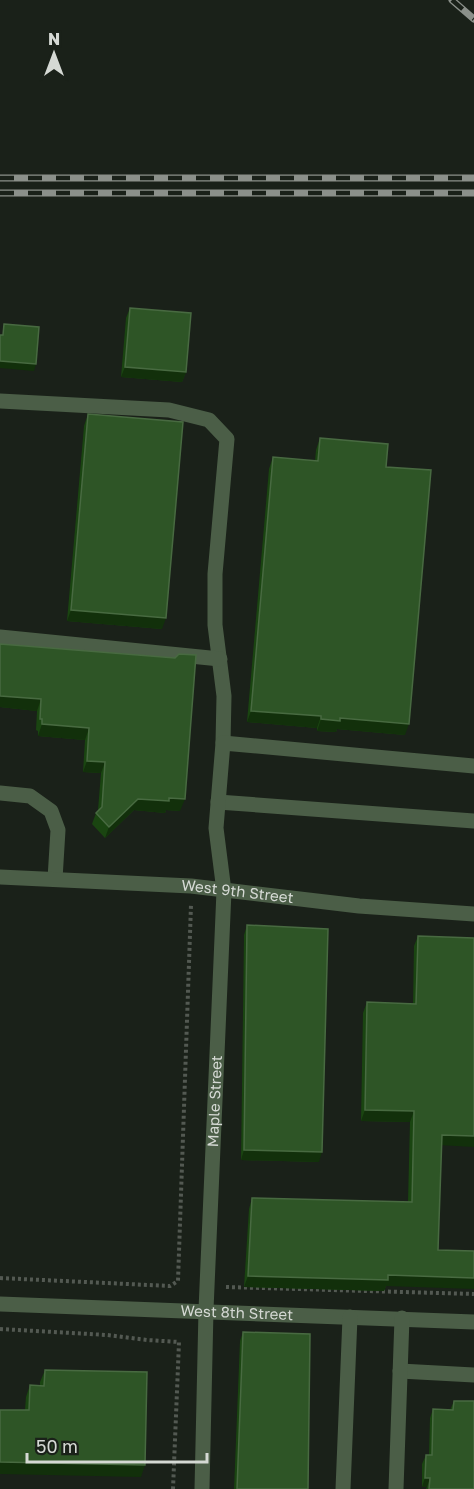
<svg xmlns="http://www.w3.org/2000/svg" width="474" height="1489" font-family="'Golos Text',sans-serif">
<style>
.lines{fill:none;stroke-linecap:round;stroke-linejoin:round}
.path{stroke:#535952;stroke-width:4;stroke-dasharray:3 3;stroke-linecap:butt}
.minor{stroke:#4b5e47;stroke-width:15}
.rail-casing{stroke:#8b908a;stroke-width:7}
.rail{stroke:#1a2119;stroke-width:4.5;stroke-dasharray:14;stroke-linecap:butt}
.wall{fill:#1a4511}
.shaded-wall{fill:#12300b}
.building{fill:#2e5526;stroke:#486a41;stroke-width:1.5}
.labels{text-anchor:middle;stroke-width:4.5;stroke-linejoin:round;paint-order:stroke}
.street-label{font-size:15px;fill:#d5d9d4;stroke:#1a2119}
</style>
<rect width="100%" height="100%" fill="#1a2119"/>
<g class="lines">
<!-- path -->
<g class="path">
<polyline points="0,1278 170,1286 178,1281 191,905"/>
<polyline points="226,1287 474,1294"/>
<polyline points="0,1329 107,1335 147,1340 179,1342 173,1489"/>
</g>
<!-- minor -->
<g class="minor">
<polyline points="0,401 169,410 209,420 227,439 215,574 215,625 224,696 223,743"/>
<polyline points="0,637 220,659"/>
<polyline points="0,793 30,796 51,811 58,830 55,879"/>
<polyline points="218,802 474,821"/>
<path id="s1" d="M0 877 191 886 359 906 474 914"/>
<path id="s2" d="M0 1304 474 1322"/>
<polyline points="400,1371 474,1375"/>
<path id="s3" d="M202 1489 206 1310 224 891 216 828 223 743 474 766"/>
<polyline points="343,1489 350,1317"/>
<polyline points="396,1489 402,1318"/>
</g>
<defs>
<g id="rail">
<polyline points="452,0 474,19"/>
<polyline points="0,178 474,178"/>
<polyline points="0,193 474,193"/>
</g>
</defs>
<!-- rail casing -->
<use href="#rail" class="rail-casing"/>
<!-- rail -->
<use href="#rail" class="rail"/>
</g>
<!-- wall -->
<g class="wall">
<polygon points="130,308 186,372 182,382 121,377 126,318"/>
<polygon points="88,414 162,629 67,621 84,426"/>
<polygon points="320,438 386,467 405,735 337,729 336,732 317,731 317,728 247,722 269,469 273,457 315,461 316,450"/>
<polygon points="0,644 180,811 166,810 165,813 134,810 105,838 92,824 96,813 98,810 101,773 83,772 85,740 38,736 38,731 36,730 37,711 0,707"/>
<polygon points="247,925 319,1162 241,1160 244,935"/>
<polygon points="418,936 442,1146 384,1291 244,1287 249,1209 252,1198 408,1202 410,1122 361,1121 363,1013 367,1002 413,1004 414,946"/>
<polygon points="243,1332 308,1489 234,1489 240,1341"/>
<polygon points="45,1370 141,1477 25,1410 26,1397 30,1385 40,1386 40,1382"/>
<polygon points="454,1401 474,1489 426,1489 427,1487 422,1487 422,1464 426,1455 429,1455 430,1418 433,1409 450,1410"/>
</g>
<!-- shaded-wall -->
<g class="shaded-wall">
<polygon points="0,361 36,364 34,371 0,368"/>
<polygon points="125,367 186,372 182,382 121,377"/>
<polygon points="71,610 166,618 162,629 67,621"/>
<polygon points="0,696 41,699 37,711 0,707"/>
<polygon points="251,711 321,716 317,728 247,722"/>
<polygon points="340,718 409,724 405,735 337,729 336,732 317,731 321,719"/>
<polygon points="42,724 89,728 85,740 38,736"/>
<polygon points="87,761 105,762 101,773 83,772"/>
<polygon points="169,798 185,799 180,811 166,810 165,813 134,810 105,838 109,827 138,799"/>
<polygon points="365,1110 414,1111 410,1122 361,1121"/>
<polygon points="442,1135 474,1136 474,1147 438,1145"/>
<polygon points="244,1150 322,1152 319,1162 241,1160"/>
<polygon points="388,1275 474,1278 474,1289 386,1286 384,1291 244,1287 248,1276"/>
<polygon points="0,1462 145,1465 141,1477 0,1474"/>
<polygon points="425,1478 430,1478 427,1487 422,1487"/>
</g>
<!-- building -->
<g class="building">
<polygon points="130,308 191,313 186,372 125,367"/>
<polygon points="4,324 39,327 36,364 0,361 0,335 3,335"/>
<polygon points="88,414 183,422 166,618 71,610"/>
<polygon points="320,438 388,444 386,467 431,470 409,724 340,718 340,721 321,719 321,716 251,711 273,457 318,461"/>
<polygon points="0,644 175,658 179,654 196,655 185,799 169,798 169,801 138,799 109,827 96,813 102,807 105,762 87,761 89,728 42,724 42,719 40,719 41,699 0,696"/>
<polygon points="247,925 328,929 322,1152 244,1150"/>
<polygon points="418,936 474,938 474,1136 442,1135 438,1250 474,1251 474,1278 388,1275 388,1280 248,1276 252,1198 412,1202 414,1111 365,1110 367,1002 416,1004"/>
<polygon points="243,1332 310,1334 308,1489 237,1489"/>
<polygon points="45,1370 147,1372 145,1465 0,1462 0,1410 29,1410 30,1385 44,1386"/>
<polygon points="454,1401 474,1401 474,1489 429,1489 430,1478 425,1478 426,1455 432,1455 433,1409 453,1410"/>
</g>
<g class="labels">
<!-- street labels -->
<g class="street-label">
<text dy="5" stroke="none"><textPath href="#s1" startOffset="238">West 9th Street</textPath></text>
<text dy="5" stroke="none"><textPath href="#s3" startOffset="388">Maple Street</textPath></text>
<text dy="5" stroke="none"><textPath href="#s2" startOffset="237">West 8th Street</textPath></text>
</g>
</g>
<!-- north arrow -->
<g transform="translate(54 54)" stroke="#1a2119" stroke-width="4.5" paint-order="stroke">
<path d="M0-4.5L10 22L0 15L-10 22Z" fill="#d5d9d4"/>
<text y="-9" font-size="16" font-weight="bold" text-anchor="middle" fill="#d5d9d4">N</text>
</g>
<!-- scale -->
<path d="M27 1453v9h180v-9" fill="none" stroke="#d5d9d4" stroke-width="3"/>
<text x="36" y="1453" font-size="18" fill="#d5d9d4" stroke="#1a2119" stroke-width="4.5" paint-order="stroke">50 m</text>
</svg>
